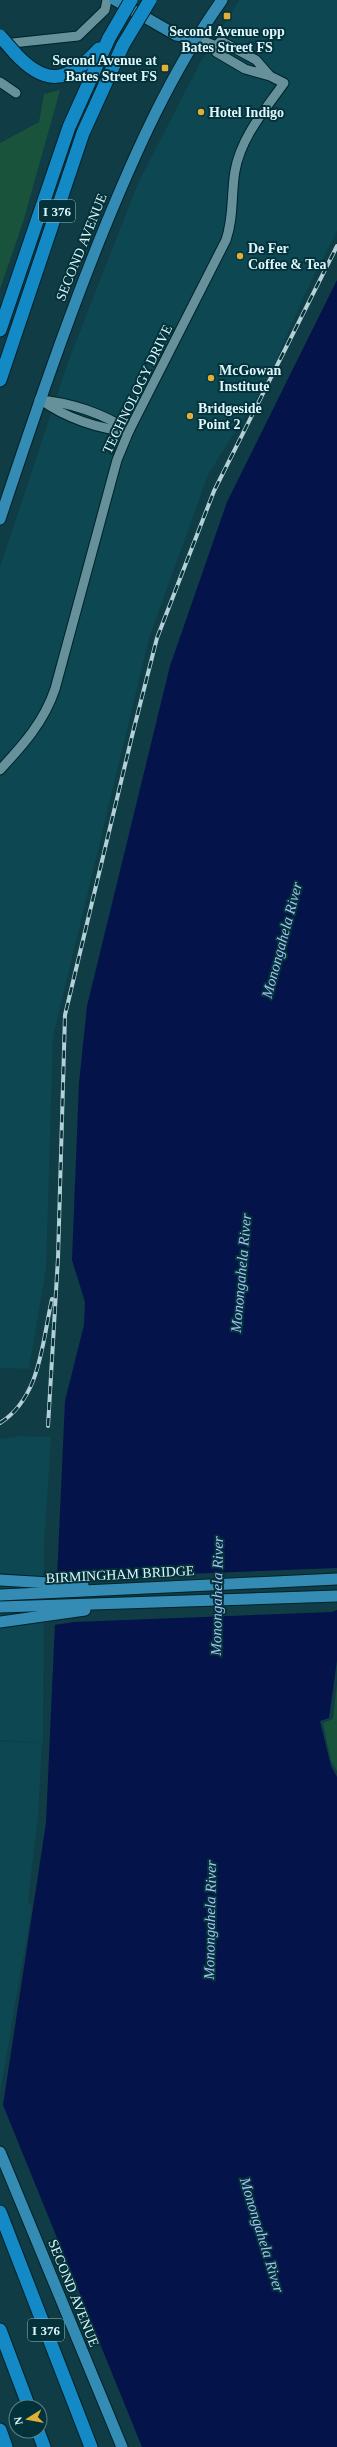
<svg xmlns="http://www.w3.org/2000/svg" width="337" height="2447" font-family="Georgia,serif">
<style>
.built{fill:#0c4752}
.green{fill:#19533b}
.water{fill:#04134a}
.pier{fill:#103c45}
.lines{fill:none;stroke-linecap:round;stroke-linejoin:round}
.minor-casing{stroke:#012228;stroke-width:11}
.major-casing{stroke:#012228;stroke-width:13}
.highway-casing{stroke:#012228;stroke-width:15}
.minor{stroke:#66919b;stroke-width:9}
.major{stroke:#348cb5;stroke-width:11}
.highway{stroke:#1389c6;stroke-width:13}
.rail-casing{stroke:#b4cfd5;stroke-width:4}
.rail{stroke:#03323b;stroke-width:2.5;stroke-dasharray:8;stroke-linecap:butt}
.highway-bridge-casing{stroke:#012228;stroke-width:15;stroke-linecap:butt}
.highway-bridge{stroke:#1389c6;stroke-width:13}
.poi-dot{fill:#e1af34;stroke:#03323b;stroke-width:1.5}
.labels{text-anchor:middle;stroke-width:4;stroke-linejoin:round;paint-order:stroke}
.shield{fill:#03323b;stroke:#9cbac1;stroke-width:1}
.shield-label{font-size:13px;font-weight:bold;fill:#def5fa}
.poi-label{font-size:14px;font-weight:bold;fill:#def5fa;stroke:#03323b;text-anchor:start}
.street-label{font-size:14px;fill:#def5fa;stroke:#03323b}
.water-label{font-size:15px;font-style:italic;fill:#a7c0f5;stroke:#03323b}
</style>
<rect width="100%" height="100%" fill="#103c45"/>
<!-- built -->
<g class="built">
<polygon points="239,0 337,0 337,231 305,294 267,381 208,475 149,638 53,1037 46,1269 29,1369 0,1368 0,567 68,362 138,183 200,63"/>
<polygon points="20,1436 51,1437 44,1545 43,1743 0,1740 0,1439"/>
<polygon points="0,1741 42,1743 38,1816 28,1901 32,1906 0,2093"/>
</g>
<!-- green -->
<g class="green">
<polygon points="60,90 24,219 0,289 0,143 39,122 44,94"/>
<polygon points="337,1684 337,1771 331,1761 323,1723 333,1719"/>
</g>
<!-- water -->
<polygon class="water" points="337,280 337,1660 329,1718 320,1721 331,1766 337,1777 337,2447 142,2447 3,2105 46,1823 65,1401 84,1325 85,1302 72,1260 79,1083 87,1006 170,666 227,502"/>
<!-- pier -->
<polygon class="pier" points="337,1568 337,1610 332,1612 74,1622 54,1625 56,1577 85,1578"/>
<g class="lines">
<defs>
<g id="minor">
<polyline points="196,38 216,46"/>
<polyline points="3,44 78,36 105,10 107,0"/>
<polyline points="0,82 16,93"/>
<path d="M39 400C69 402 105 414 129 431"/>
<path d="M41 400C64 417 100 430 129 431"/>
<path d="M0 770C23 745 44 722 55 689L117 460 129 431 226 240C234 217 231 194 235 171 241 137 265 110 284 83L270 76 245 69 216 52V46L221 41 256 60 270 76"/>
</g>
<g id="major">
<polyline points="115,0 176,35 196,38"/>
<path d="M0 519C32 423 64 328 102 234 135 153 171 72 222 0"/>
<polyline points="0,1580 83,1585"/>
<polyline points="0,1595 337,1579"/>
<polyline points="0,1607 337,1596"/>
<polyline points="0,1622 85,1610"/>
<polyline points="0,2152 122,2447"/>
</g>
<g id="highway">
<path d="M14 52C45 87 68 83 99 49"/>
<polyline points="0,330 69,127 109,38"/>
<polyline points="0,380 83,133 123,45"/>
<polyline points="0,2212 91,2447"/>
<polyline points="0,2330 29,2407"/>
<polyline points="0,2430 6,2447"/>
<polyline points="38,2431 44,2447"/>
</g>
</defs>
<!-- minor casing -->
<use href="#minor" class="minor-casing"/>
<!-- major casing -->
<use href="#major" class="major-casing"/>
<!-- highway casing -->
<use href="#highway" class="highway-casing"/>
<!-- minor -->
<use href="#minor" class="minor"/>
<!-- major -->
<use href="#major" class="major"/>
<!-- highway -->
<use href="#highway" class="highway"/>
<defs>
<g id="rail">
<path d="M0 1423C41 1397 42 1342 52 1299"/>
<polyline points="48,1426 58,1258 65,1015 132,736 157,638 214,491 337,246"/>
</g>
</defs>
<!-- rail casing -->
<use href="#rail" class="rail-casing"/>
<!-- rail -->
<use href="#rail" class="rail"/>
<defs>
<g id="highway-bridge">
<polyline points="0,36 14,52"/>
<polyline points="109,38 131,0"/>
<polyline points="123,45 150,0"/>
</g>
</defs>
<!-- highway-bridge casing -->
<use href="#highway-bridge" class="highway-bridge-casing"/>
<!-- highway-bridge -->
<use href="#highway-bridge" class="highway-bridge"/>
</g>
<!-- markers -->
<g class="poi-dot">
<rect x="223" y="12" width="8" height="8" rx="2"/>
<rect x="161" y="64" width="8" height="8" rx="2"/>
<circle cx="201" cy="112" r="4"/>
<circle cx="240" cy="256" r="4"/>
<circle cx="211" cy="378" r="4"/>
<circle cx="190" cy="416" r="4"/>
</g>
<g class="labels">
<!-- shield labels -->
<g class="shield">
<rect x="39" y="200" width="36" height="22" rx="3"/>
<rect x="28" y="2319" width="36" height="22" rx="3"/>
</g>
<g class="shield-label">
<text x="57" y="216">I 376</text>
<text x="46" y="2335">I 376</text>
</g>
<!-- poi labels -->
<g class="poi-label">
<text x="227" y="36" text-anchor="middle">Second Avenue opp<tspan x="227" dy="16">Bates Street FS</tspan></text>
<text x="157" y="65" text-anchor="end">Second Avenue at<tspan x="157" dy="16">Bates Street FS</tspan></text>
<text x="209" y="117">Hotel Indigo</text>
<text x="248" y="253">De Fer<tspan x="248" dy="16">Coffee &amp; Tea</tspan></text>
<text x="219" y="375">McGowan<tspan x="219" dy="16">Institute</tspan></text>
<text x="198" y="413">Bridgeside<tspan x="198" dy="16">Point 2</tspan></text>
</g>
<!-- street labels -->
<g class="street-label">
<text transform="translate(81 247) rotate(-68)" y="5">SECOND AVENUE</text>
<text transform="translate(137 389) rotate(-64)" y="5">TECHNOLOGY DRIVE</text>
<text transform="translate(120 1574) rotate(-3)" y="5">BIRMINGHAM BRIDGE</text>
<text transform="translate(74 2293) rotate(68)" y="5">SECOND AVENUE</text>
</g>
<!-- water labels -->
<g class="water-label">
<text transform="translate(282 940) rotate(-75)" y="5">Monongahela River</text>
<text transform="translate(241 1273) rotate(-85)" y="5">Monongahela River</text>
<text transform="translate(217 1596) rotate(-89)" y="5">Monongahela River</text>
<text transform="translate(210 1920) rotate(-89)" y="5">Monongahela River</text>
<text transform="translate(262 2235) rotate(73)" y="5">Monongahela River</text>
</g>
</g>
<!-- north arrow -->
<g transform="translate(28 2419) rotate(259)"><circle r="19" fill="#03323b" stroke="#5b8087"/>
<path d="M0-3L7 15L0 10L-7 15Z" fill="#e1af34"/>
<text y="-6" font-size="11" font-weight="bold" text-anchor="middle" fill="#def5fa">N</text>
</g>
</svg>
